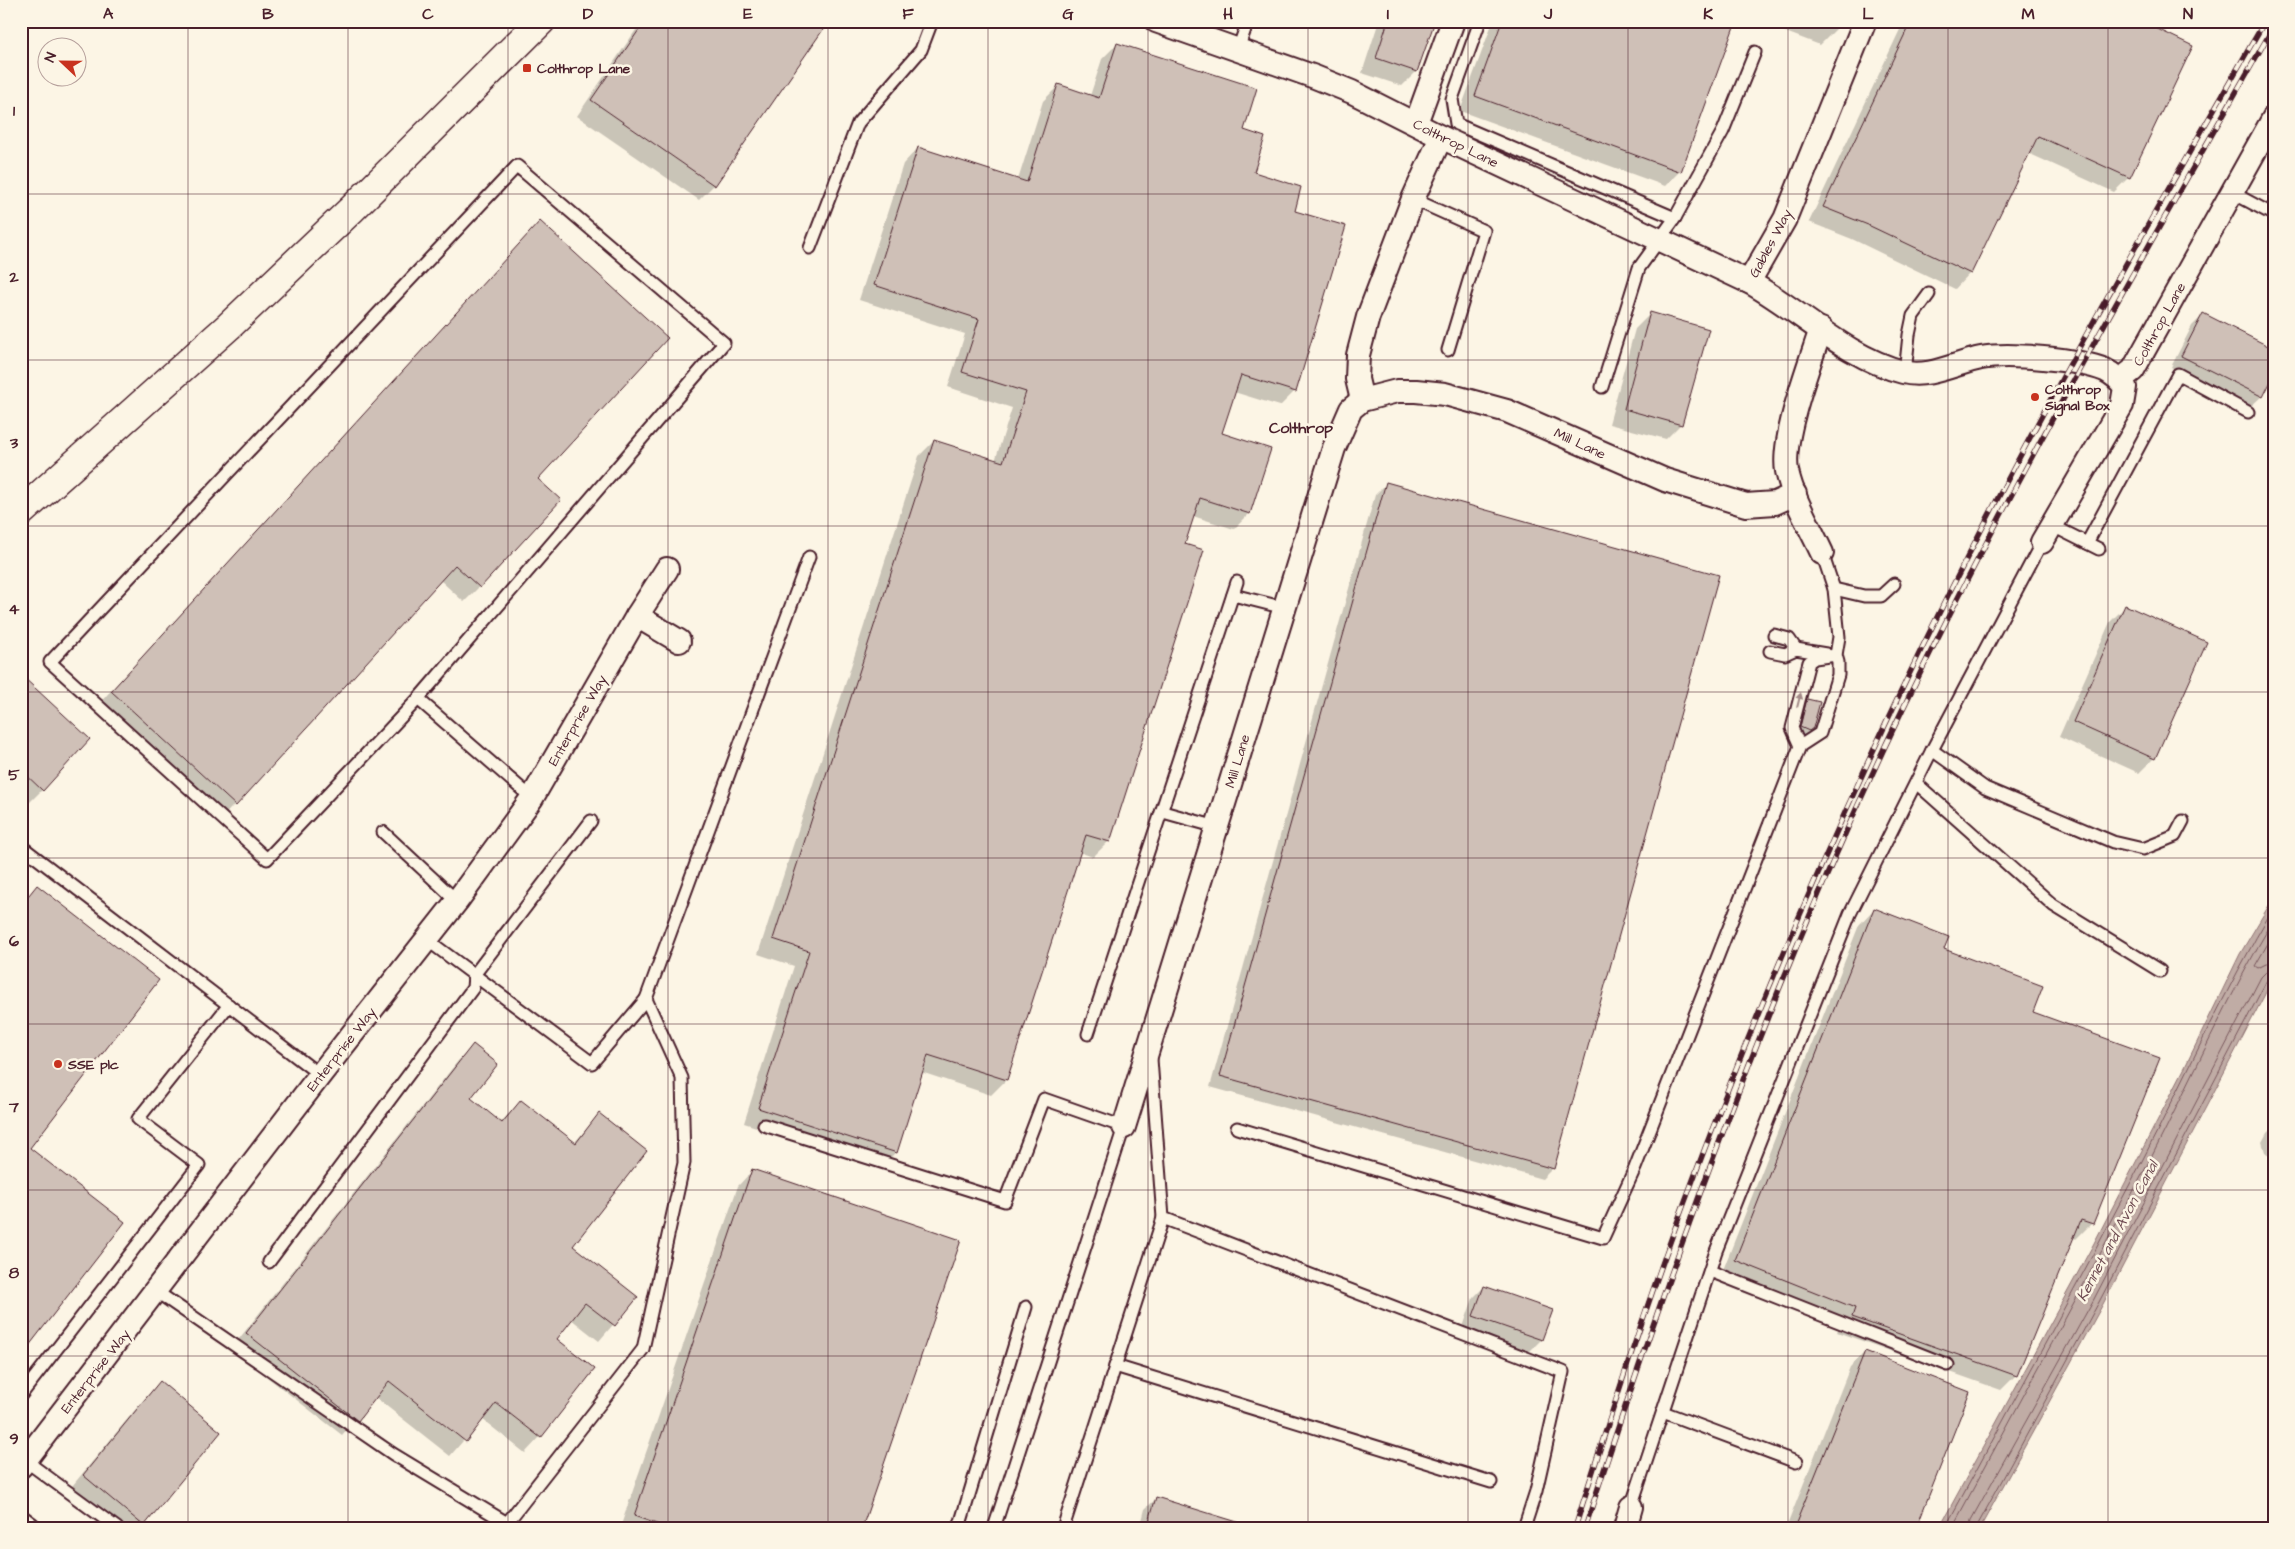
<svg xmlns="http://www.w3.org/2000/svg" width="2295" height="1549" font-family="'Architects Daughter',sans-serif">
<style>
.water{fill:#c0aca5;stroke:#917474}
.shadow{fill:#0003}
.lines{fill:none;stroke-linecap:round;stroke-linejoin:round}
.shore{stroke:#79575c;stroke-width:1}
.building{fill:#cfc0b7;stroke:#4a1f2b}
.service-casing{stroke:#4a1f2b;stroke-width:15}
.minor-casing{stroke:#4a1f2b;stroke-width:26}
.primary-casing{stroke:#4a1f2b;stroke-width:31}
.service{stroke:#fcf5e5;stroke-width:11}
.minor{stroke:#fcf5e5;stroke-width:22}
.primary{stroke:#fcf5e5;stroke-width:28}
.rail-casing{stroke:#4a1f2b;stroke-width:5.5}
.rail{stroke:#fcf5e5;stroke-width:4;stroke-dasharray:11;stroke-linecap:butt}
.oneway{fill:#a38a88}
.grid{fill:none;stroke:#4a1f2b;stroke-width:1;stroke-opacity:0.55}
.poi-dot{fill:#c8321e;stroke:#fcf5e5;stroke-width:2}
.labels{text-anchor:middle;stroke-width:5;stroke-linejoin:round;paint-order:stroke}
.poi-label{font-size:14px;font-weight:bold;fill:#4a1f2b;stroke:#fcf5e5;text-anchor:start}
.street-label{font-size:14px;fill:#4a1f2b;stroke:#fcf5e5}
.water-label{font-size:15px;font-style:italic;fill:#6d4950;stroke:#fcf5e5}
.quarter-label{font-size:16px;font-weight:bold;fill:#4a1f2b;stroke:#fcf5e5}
.neatline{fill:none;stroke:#4a1f2b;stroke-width:2}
.grid-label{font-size:16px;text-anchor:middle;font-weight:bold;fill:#4a1f2b}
</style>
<rect width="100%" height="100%" fill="#fcf5e5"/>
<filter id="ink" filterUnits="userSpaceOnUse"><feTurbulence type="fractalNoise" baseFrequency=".02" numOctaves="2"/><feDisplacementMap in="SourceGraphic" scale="10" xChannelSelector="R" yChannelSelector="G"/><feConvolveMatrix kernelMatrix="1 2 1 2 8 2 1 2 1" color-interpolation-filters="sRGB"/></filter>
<g filter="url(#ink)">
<!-- water -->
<polygon class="water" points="2274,897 2274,977 2103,1304 1980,1528 1939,1528 2093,1245 2185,1067 2240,954"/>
<!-- shadow -->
<g class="shadow">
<polygon points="642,21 827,21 714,185 699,200 577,116"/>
<polygon points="1379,21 1433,21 1416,72 1402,86 1362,73"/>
<polygon points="1493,21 1735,21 1680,171 1665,186 1460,111"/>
<polygon points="1757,21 1839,21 1836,29 1820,45"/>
<polygon points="1904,21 2136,21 2129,177 2114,192 2028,153 1970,273 1955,289 1852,239 1809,222"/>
<polygon points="1117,44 1243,131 1252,172 1294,212 1295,391 1280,406 1234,392 1220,434 1269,450 1249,514 1234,529 1193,516 1184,544 1202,550 1108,842 1093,857 1079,852 1006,1080 991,1095 921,1072 896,1152 880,1168 744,1123 794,966 758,954 919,456 934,441 995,461 1012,408 948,387 965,334 859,300 903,164 918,148 1018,180 1043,101 1058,86 1090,96 1102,59"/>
<polygon points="525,238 479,587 464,602 440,580 220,820 96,707"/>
<polygon points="1650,314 1681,424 1666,439 1609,424 1635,329"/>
<polygon points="2203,315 2262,396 2250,407 2171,367 2192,326"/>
<polygon points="1386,484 1553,1168 1542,1179 1210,1087 1375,495"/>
<polygon points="2125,607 2154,758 2139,773 2059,737 2110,622"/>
<polygon points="21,677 42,790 27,805 21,800"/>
<polygon points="1808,700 1812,728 1801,738 1793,735 1800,708"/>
<polygon points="1874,909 1942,950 2031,1013 2092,1223 2076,1239 2073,1237 2016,1375 2001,1390 1837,1332 1841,1323 1721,1275 1859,925"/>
<polygon points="473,1046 469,1099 500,1123 521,1101 574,1143 599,1115 571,1246 636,1298 599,1341 571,1319 555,1339 593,1369 540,1437 525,1453 482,1419 450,1456 375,1397 342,1435 231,1349 458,1061"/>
<polygon points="2274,1126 2274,1158 2272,1158 2265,1152 2262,1142 2267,1133"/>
<polygon points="753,1170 861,1528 620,1528 738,1186"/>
<polygon points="1484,1287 1541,1340 1530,1351 1463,1327 1473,1298"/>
<polygon points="1865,1352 1915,1528 1786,1528 1850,1367"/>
<polygon points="160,1383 143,1525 140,1528 113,1528 68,1491 145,1398"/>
<polygon points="1157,1498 1252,1528 1140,1528 1145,1509"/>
</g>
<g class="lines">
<!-- shore -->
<g class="shore">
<polyline points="2274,933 2255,966 2258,968 2266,964 2274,963"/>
<path d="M1945 1528C2011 1406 2078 1285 2142 1161 2186 1076 2225 989 2274 907"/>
<path d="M1952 1528C2018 1405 2086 1282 2151 1158 2192 1078 2228 996 2274 919"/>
<polyline points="1970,1528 1971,1520 2094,1299 2261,977 2267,971 2274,970"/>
<polyline points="1976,1528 2099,1302 2267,980 2274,976"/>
</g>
</g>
<!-- building -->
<g class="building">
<polygon points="645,21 829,21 715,186 591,100"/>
<polygon points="1388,21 1435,21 1417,72 1376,58"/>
<polygon points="1502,21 1736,21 1681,172 1475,96"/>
<polygon points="1911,21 2141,21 2193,46 2130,178 2038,136 1971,274 1868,225 1823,207"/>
<polygon points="1117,43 1257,88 1244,130 1265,137 1254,172 1301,187 1295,211 1346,226 1296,392 1241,375 1222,433 1271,449 1250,514 1200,498 1185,544 1204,550 1110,842 1086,835 1007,1080 928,1055 897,1153 758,1108 809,951 773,939 934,440 1003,462 1026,392 962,372 979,319 874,285 918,147 1027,182 1058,84 1099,98"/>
<polygon points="540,221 668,338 538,479 561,500 480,588 455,565 236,806 111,691"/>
<polygon points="1650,312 1709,329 1682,425 1624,409"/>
<polygon points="2203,313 2274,349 2274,375 2263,397 2181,356"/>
<polygon points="1386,482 1719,575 1554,1169 1220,1076"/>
<polygon points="2125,605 2207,642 2155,759 2073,722"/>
<polygon points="21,675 90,739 43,791 21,770"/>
<polygon points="1807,699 1820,702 1813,728 1809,731 1800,727"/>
<polygon points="37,885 159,980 30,1148 125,1222 21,1356 21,905"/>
<polygon points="1874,908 1949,937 1944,949 2043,986 2033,1012 2160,1058 2093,1224 2081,1220 2017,1376 1852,1317 1855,1308 1735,1260"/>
<polygon points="473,1044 498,1064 471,1098 502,1123 521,1100 576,1143 599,1113 647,1151 573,1246 638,1297 615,1326 585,1303 557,1339 595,1369 541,1438 496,1403 466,1442 389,1381 358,1421 246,1333"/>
<polygon points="752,1169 961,1240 862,1528 668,1528 634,1516"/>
<polygon points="1484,1286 1553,1310 1542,1340 1473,1316"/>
<polygon points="1865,1351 1970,1392 1916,1528 1794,1528"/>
<polygon points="160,1381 221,1432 144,1526 83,1475"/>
<polygon points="1156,1497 1244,1524 1243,1528 1147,1528"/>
</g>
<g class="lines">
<defs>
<g id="service">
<polyline points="1480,21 1452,99 1456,124 1675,218"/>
<polyline points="1238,49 1248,21"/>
<polyline points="2233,193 2274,215"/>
<polyline points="1413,199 1484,231 1448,350"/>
<polyline points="810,248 858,123 921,50 932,21"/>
<polyline points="1905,373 1909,335 1913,316 1929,294"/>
<polyline points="1602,387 1639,268 1675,218 1723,131 1755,52"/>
<polyline points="2051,525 2099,549"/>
<polyline points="2087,543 2178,374 2248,412"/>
<polyline points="1834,589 1864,596 1881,596 1894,584"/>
<polyline points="1233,595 1285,608"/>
<polyline points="1774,635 1789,639 1796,649"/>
<polyline points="1770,651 1785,654 1796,649 1826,654"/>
<polyline points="418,699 724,343 517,166 50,662 267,859 418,699 532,798"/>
<polyline points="1800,746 1792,728 1809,662 1815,658 1836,655"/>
<polyline points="1932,750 1985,788 2113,842 2143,849 2175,836 2183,821"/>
<polyline points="1916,783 2053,905 2160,971"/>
<polyline points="1163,812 1217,827"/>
<polyline points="383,832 457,901"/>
<polyline points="21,846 320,1075"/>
<polyline points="646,999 809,557"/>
<polyline points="1088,1034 1237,582"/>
<polyline points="1151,1059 1163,1218 1563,1372 1536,1491 1524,1528"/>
<polyline points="764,1125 1005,1201 1044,1099 1124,1127 994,1528"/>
<polyline points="1237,1128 1603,1238 1635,1168 1800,746 1820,733 1838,675 1838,662 1836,655 1839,637 1834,589 1822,553"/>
<polyline points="269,1262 473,988 474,975 591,821"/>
<polyline points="1710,1271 1948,1365"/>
<polyline points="157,1292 393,1454 507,1523 643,1349 684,1163 682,1078 646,999 592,1063 426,939"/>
<polyline points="1115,1366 1491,1482"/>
<polyline points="21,1395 199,1165 138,1119 229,1005"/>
<polyline points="1663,1412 1796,1462"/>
<polyline points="26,1461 117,1528"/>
<polyline points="1631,1507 1716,1251 1850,914 1932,750 2042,542"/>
<polyline points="959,1528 1026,1307"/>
<polyline points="1063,1528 1163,1218"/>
</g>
<g id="minor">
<polyline points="1156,21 1315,77 1352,92 1441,137 1749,282"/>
<path d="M1865 21 1785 219 1749 282C1801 311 1845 357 1903 372 1928 379 1956 363 1981 358 2009 353 2078 359 2105 370 2113 374 2120 380 2125 387L2122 405 2042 542"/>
<polyline points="1416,123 1453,21"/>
<path d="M1821 329C1810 363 1781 438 1787 471 1793 499 1810 527 1822 553"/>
<polyline points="2120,380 2133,370 2274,117"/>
<polyline points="1362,400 1357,379 1358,355 1368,317 1413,199 1441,137"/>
<polyline points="637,616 679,641"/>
<polyline points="1124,1127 1334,448 1351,409 1362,400 1397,391 1416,391 1445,394 1507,411 1665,480 1746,505 1775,503 1795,494"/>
<polyline points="21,1466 320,1075 457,901 532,798 637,616 667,569"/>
<polyline points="21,1522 29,1528"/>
<polyline points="1625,1528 1631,1507"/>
</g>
<polyline id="primary" points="21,512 229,326 352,209 541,21"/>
</defs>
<!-- service casing -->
<use href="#service" class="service-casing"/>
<!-- minor casing -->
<use href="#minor" class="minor-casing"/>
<!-- primary casing -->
<use href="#primary" class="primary-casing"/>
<!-- service -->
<use href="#service" class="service"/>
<!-- minor -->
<use href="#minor" class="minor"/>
<!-- primary -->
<use href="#primary" class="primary"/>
<defs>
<g id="rail">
<path d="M1575 1528C1610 1416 1646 1305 1687 1196 1747 1034 1815 875 1888 719 2000 479 2133 250 2265 21"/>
<path d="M1585 1528C1674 1254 1773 981 1897 721 2011 483 2143 255 2274 26"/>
</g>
</defs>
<!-- rail casing -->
<use href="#rail" class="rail-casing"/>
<!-- rail -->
<use href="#rail" class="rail"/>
</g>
<!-- one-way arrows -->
<defs><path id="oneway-solid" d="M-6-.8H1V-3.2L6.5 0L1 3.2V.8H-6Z" transform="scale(1.25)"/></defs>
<use class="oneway" href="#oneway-solid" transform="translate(1799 700) rotate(-76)"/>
</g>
<!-- grid -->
<path class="grid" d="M188 21V1528M348 21V1528M508 21V1528M668 21V1528M828 21V1528M988 21V1528M1148 21V1528M1308 21V1528M1468 21V1528M1628 21V1528M1788 21V1528M1948 21V1528M2108 21V1528M21 194H2274M21 360H2274M21 526H2274M21 692H2274M21 858H2274M21 1024H2274M21 1190H2274M21 1356H2274"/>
<!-- markers -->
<g class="poi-dot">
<rect x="522" y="63" width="10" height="10" rx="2.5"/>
<circle cx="2035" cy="397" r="5"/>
<circle cx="58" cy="1064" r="5"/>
</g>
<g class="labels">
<!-- poi labels -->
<g class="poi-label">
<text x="537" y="73">Colthrop Lane</text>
<text x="2045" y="394">Colthrop<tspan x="2045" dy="16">Signal Box</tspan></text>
<text x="68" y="1069">SSE plc</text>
</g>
<!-- street labels -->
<g class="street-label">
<text transform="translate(1456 143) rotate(26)" y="5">Colthrop Lane</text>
<text transform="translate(1770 243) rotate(-62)" y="5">Gables Way</text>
<text transform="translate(2159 324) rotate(-61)" y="5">Colthrop Lane</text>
<text transform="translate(1580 443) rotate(25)" y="5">Mill Lane</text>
<text transform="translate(577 720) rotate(-60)" y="5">Enterprise Way</text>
<text transform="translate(1237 761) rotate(-73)" y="5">Mill Lane</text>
<text transform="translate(341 1049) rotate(-52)" y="5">Enterprise Way</text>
<text transform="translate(95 1371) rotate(-52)" y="5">Enterprise Way</text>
</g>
<!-- water labels -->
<g class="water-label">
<text transform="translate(2117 1231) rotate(-62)" y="5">Kennet and Avon Canal</text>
</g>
<!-- quarter labels -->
<g class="quarter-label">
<text x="1301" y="433">Colthrop</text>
</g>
</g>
<!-- margin -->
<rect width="2295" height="1549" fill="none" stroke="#fcf5e5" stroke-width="55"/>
<!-- north arrow -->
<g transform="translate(62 62) rotate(292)"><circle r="24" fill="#fcf5e5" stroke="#b59f9b"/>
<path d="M0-4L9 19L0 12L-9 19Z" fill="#c8321e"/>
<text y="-8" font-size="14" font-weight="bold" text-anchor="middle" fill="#4a1f2b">N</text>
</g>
<rect x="28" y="28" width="2240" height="1494" class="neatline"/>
<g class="grid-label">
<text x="108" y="19">A</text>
<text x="268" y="19">B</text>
<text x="428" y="19">C</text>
<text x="588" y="19">D</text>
<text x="748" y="19">E</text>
<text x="908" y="19">F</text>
<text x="1068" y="19">G</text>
<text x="1228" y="19">H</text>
<text x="1388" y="19">I</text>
<text x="1548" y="19">J</text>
<text x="1708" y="19">K</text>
<text x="1868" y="19">L</text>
<text x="2028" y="19">M</text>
<text x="2188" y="19">N</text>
<text x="14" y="116">1</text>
<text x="14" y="282">2</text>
<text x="14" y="448">3</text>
<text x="14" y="614">4</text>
<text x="14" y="780">5</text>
<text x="14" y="946">6</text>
<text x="14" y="1112">7</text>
<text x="14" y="1278">8</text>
<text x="14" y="1444">9</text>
</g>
</svg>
